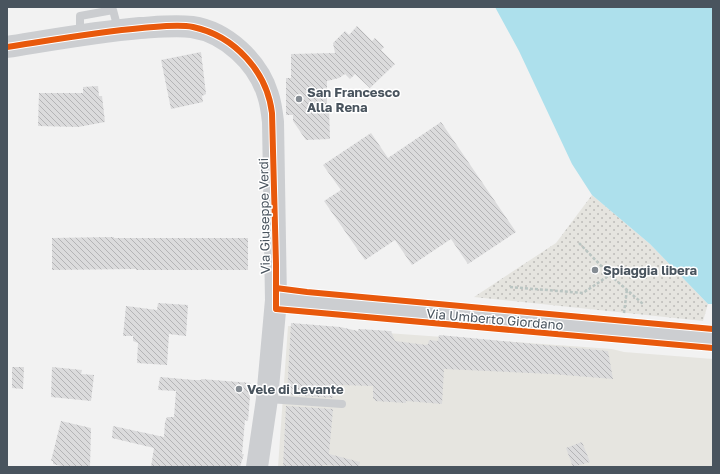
<svg xmlns="http://www.w3.org/2000/svg" width="720" height="474" font-family="'Golos Text',sans-serif">
<style>
.commercial{fill:#e6e5e0}
.sand{fill:url(#sand-dots)}
.water{fill:#ade0ec}
.building{fill:url(#building-back-hatch)}
.lines{fill:none;stroke-linecap:round;stroke-linejoin:round}
.path{stroke:#bac5c2;stroke-width:2.5;stroke-dasharray:3 2;stroke-linecap:butt}
.service{stroke:#cbcdd0;stroke-width:8}
.secondary{stroke:#ccced1;stroke-width:22}
.cycleway-casing{stroke:#fff;stroke-width:8}
.cycleway{stroke:#e8590c;stroke-width:6}
.poi-dot{fill:#848b92;stroke:#fff;stroke-width:1.5}
.labels{text-anchor:middle;stroke-width:3;stroke-linejoin:round;paint-order:stroke}
.poi-label{font-size:13px;font-weight:bold;fill:#49545e;stroke:#fff;text-anchor:start}
.street-label{font-size:13px;fill:#49545e;stroke:#fff}
</style>
<defs>
<pattern id="sand-dots" width="8" height="8" patternUnits="userSpaceOnUse"><rect width="8" height="8" fill="#e5e4df"/><path d="M2 2h.1M6 6h.1" fill="none" stroke="#bcbbb8" stroke-width="1.8" stroke-linecap="round"/></pattern>
<pattern id="building-back-hatch" width="6" height="6" patternUnits="userSpaceOnUse"><rect width="6" height="6" fill="#dbdbdc"/><path d="M-1 5l2 2M0 0l6 6M5-1l2 2" fill="none" stroke="#b4b4b6"/></pattern>
</defs>
<rect width="100%" height="100%" fill="#f2f2f2"/>
<!-- commercial -->
<polygon class="commercial" points="288,326 612,349 624,352 713,359 713,467 278,467"/>
<!-- sand -->
<polygon class="sand" points="592,195 650,244 708,304 703,321 474,297 556,243"/>
<!-- water -->
<polygon class="water" points="495,7 713,7 713,304 708,304 650,244 592,195 572,164 519,51"/>
<!-- building -->
<g class="building">
<polygon points="357,26 372,41 375,38 384,47 381,50 395,64 370,88 355,74 350,79 345,74 339,78 327,81 327,109 329,108 330,139 306,140 293,121 293,115 286,115 286,78 291,78 291,54 335,53 333,43 345,31 349,35"/>
<polygon points="201,52 206,94 202,96 203,102 171,109 161,60"/>
<polygon points="98,86 99,96 102,96 105,122 78,127 38,126 39,93 83,93 83,87"/>
<polygon points="441,122 516,232 468,264 451,239 412,265 395,240 365,260 324,201 341,190 323,165 371,133 388,158"/>
<polygon points="114,237 114,238 248,238 248,270 136,270 136,269 52,270 52,238"/>
<polygon points="158,303 188,305 186,336 169,334 167,365 137,363 138,343 133,341 133,336 123,336 126,306 157,310"/>
<polygon points="291,323 340,327 358,331 358,329 391,331 395,341 426,345 428,344 429,340 438,341 439,335 608,351 613,379 552,374 444,369 442,404 406,401 406,403 375,401 375,399 373,399 373,386 339,385 338,388 334,387 333,398 287,395"/>
<polygon points="12,367 24,367 23,389 12,388"/>
<polygon points="52,367 82,370 81,374 94,375 91,401 51,397"/>
<polygon points="160,377 194,380 201,380 201,379 251,383 248,421 245,420 242,454 244,454 240,467 151,467 154,448 112,438 113,426 164,437 165,422 167,417 174,417 176,391 158,390"/>
<polygon points="286,406 333,409 329,454 360,462 359,467 323,465 323,467 283,467"/>
<polygon points="61,421 91,428 90,467 65,467 53,464 53,461 51,461"/>
<polygon points="582,442 590,462 573,467 566,448"/>
</g>
<g class="lines">
<!-- path -->
<g class="path">
<polyline points="579,243 610,275 643,304"/>
<polyline points="510,287 583,293 617,270"/>
<polyline points="624,313 627,289"/>
</g>
<!-- service -->
<g class="service">
<polyline points="80,34 80,16 113,10 118,29"/>
<polyline points="268,399 342,404"/>
</g>
<!-- secondary -->
<g class="secondary">
<path d="M7 47C51 40 95 32 140 28 157 27 175 25 192 27 226 32 258 62 268 95 271 104 272 113 273 122L276 300 267 399 257 467"/>
<polyline points="276,300 713,338"/>
</g>
<defs>
<g id="cycleway">
<path d="M7 47C52 40 97 32 142 28 158 27 177 24 193 27 235 36 267 72 272 113L276 264V309L713 348"/>
<polyline points="276,288 307,292 713,329"/>
</g>
</defs>
<!-- cycleway casing -->
<use href="#cycleway" class="cycleway-casing"/>
<!-- cycleway -->
<use href="#cycleway" class="cycleway"/>
</g>
<!-- markers -->
<g class="poi-dot">
<circle cx="299" cy="99" r="4"/>
<circle cx="595" cy="270" r="4"/>
<circle cx="239" cy="389" r="4"/>
</g>
<g class="labels">
<!-- poi labels -->
<g class="poi-label">
<text x="307" y="97">San Francesco<tspan x="307" dy="15">Alla Rena</tspan></text>
<text x="603" y="275">Spiaggia libera</text>
<text x="247" y="394">Vele di Levante</text>
</g>
<!-- street labels -->
<g class="street-label">
<text transform="translate(264 216) rotate(-91)" y="5">Via Giuseppe Verdi</text>
<text transform="translate(495 319) rotate(5)" y="5">Via Umberto Giordano</text>
</g>
</g>
<!-- border -->
<rect width="720" height="474" fill="none" stroke="#49545e" stroke-width="16"/>
</svg>
